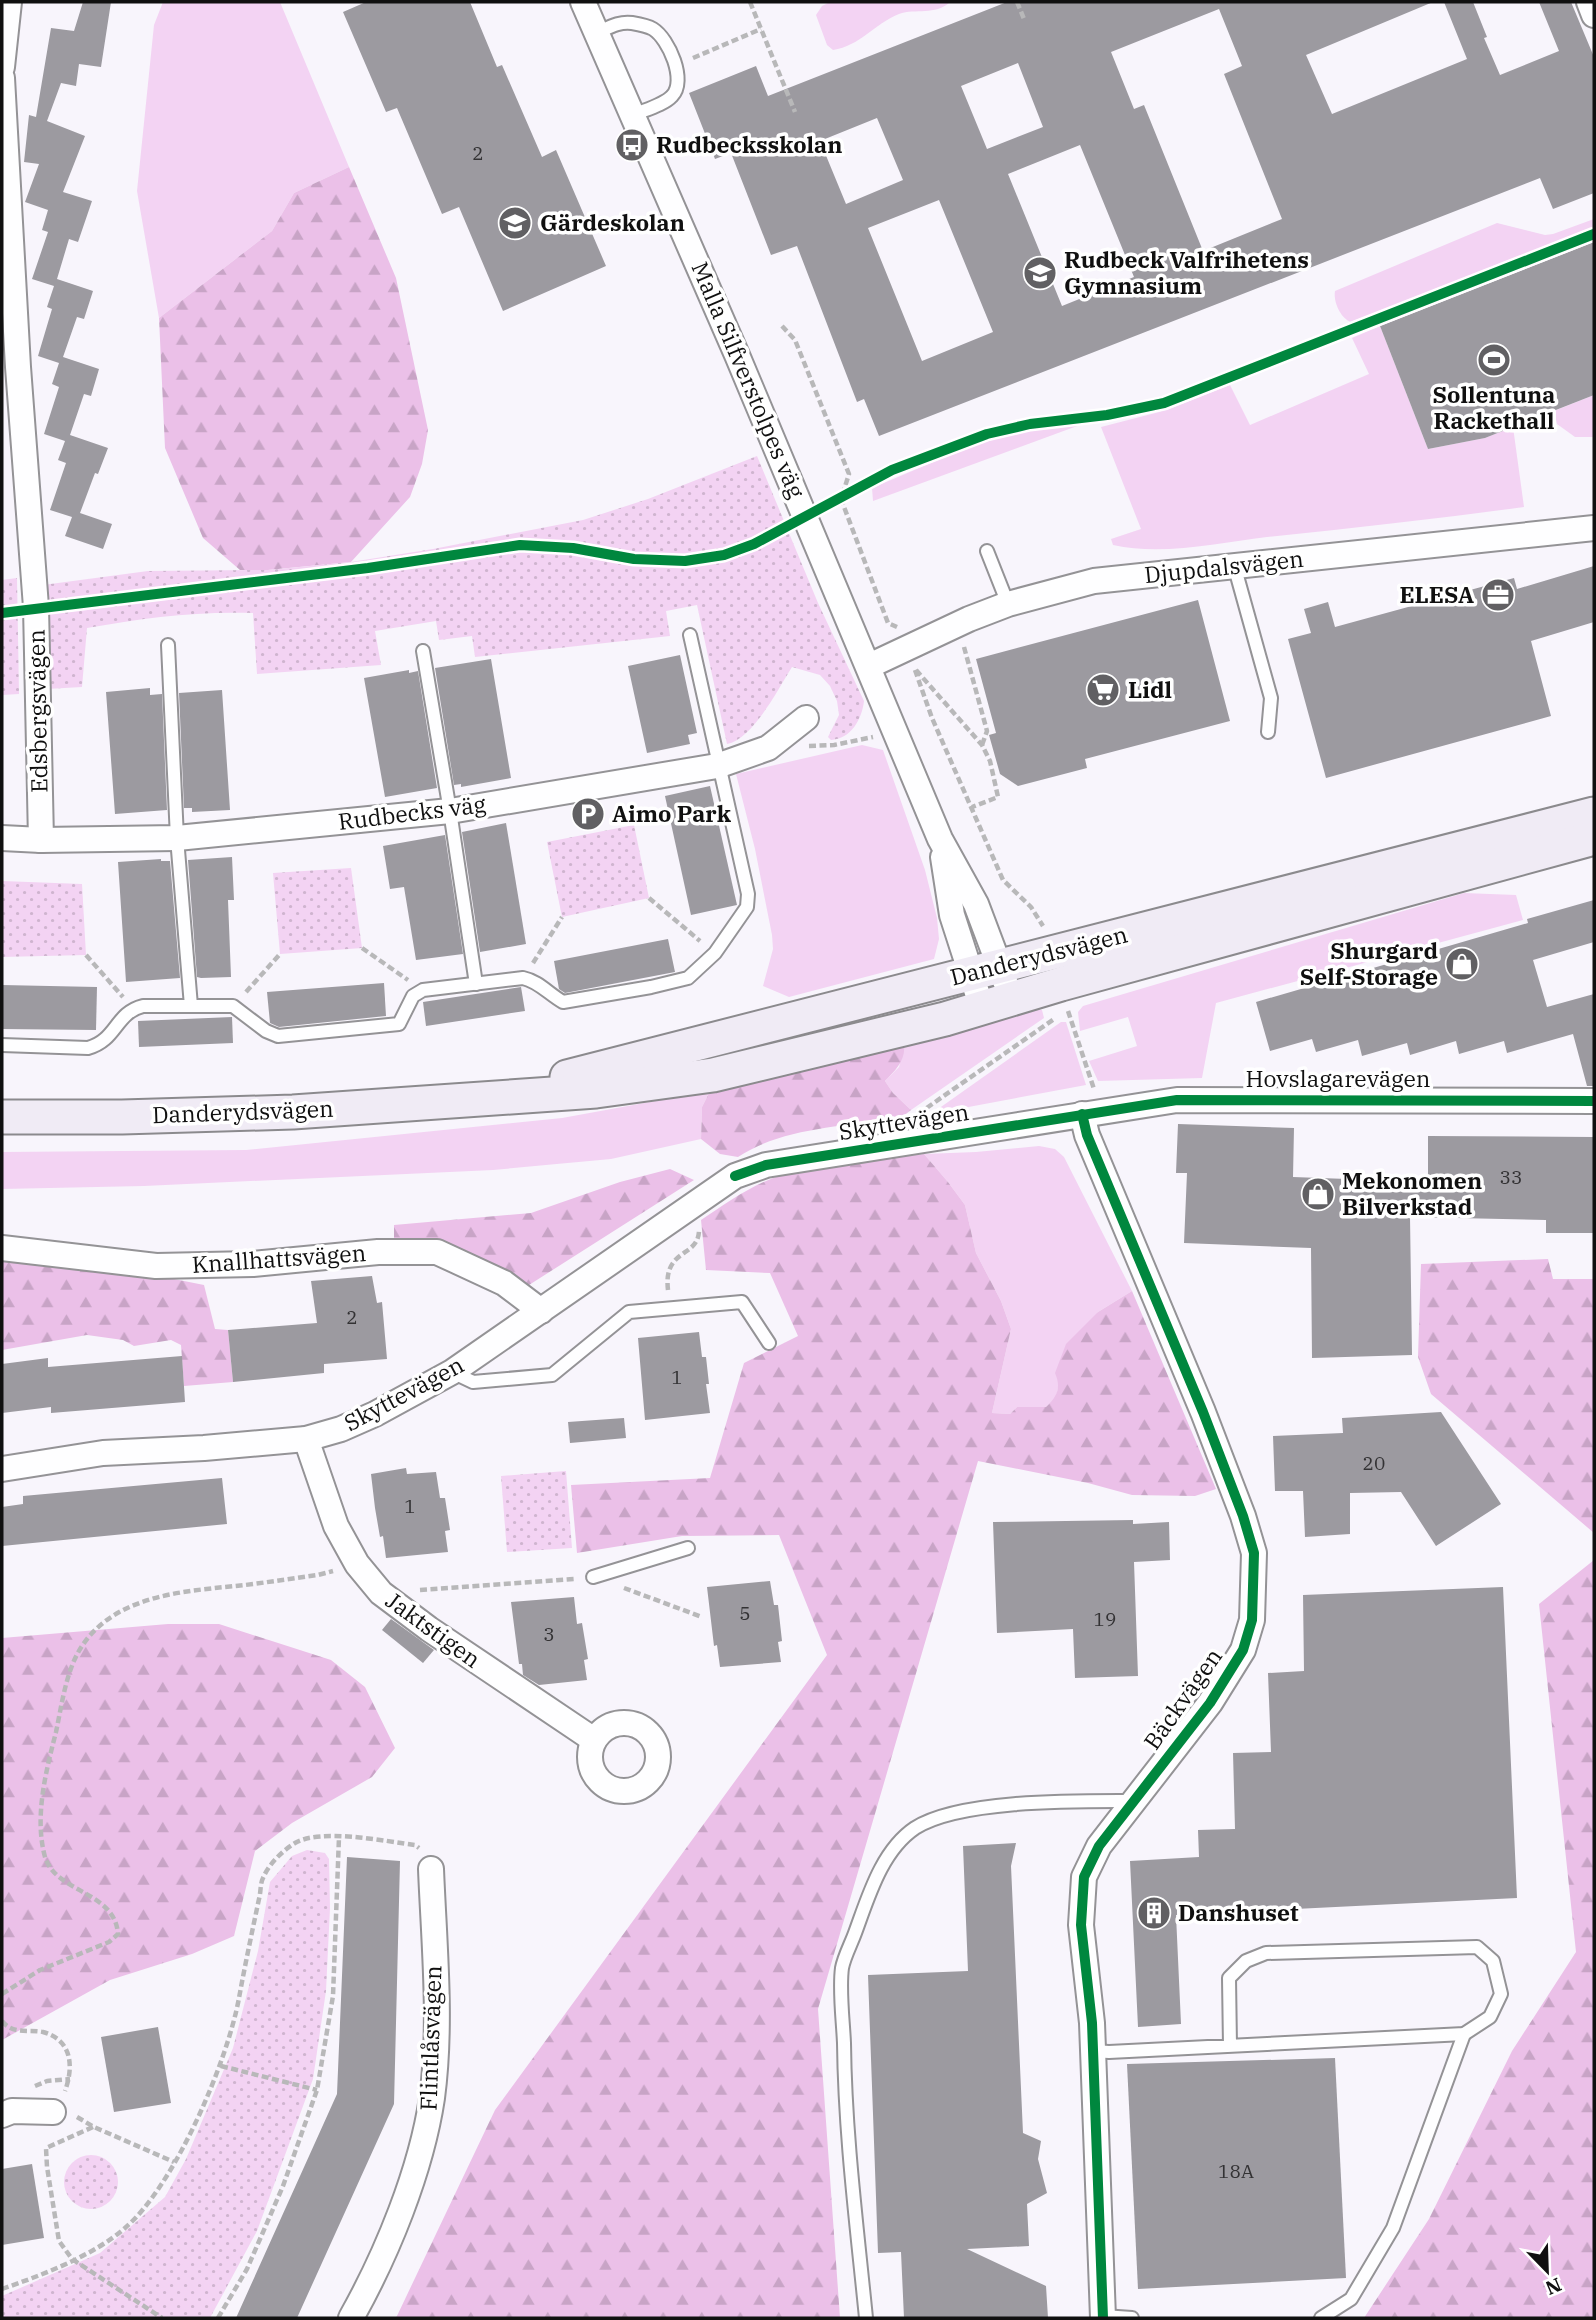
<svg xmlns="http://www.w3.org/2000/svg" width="1596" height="2320" font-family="'IBM Plex Serif',serif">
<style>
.grass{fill:#f3d3f3}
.forest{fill:url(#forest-firs)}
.park{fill:url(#park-dots)}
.building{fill:#9c9aa0;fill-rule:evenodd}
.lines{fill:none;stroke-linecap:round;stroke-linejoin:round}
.service-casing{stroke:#949396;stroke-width:16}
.minor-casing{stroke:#949396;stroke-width:28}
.secondary-casing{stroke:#8b8a8d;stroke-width:37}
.path{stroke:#b8b8b9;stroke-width:4.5;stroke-dasharray:7 3.5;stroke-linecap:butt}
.service{stroke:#fefeff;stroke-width:12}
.minor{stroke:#fefeff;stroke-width:24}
.secondary{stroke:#f0ebf5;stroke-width:33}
.cycleway-casing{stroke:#fff;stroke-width:15}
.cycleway{stroke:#00873e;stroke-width:10}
.labels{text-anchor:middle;stroke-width:7;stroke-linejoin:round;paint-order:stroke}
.number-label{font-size:19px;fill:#333234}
.poi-label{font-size:23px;font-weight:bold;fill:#101010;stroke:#fff;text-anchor:start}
.street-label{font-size:23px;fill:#101010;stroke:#fff}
</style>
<defs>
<pattern id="forest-firs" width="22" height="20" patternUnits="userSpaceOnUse" patternTransform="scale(1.75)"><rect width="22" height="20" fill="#ebc0e8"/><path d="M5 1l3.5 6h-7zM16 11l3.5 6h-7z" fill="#c8a4c6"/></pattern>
<pattern id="park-dots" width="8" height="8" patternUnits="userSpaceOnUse" patternTransform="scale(1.75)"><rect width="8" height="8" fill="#f3d3f3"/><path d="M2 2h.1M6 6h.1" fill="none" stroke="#cfb4cf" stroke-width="1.8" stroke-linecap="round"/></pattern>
</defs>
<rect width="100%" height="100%" fill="#f8f5fc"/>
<!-- grass -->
<g class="grass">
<polygon points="163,2 280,2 349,167 294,193 272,231 159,318 137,191 154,25"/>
<path d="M830 2H950C935 16 916 8 899 14 874 24 860 46 833 50L827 45 816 15 822 6Z"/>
<path d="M1594 219V228L1351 322C1341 319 1333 302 1335 291L1497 223 1545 235 1553 234Z"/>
<path d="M1380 326 1428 449 1485 438 1513 427 1524 507C1438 519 1353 528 1267 537 1218 543 1162 556 1113 545L1111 539 1141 529 1101 427 1167 410 1230 385 1250 425 1369 374 1352 338Z"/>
<polygon points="1594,395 1594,437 1575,437 1557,424 1554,411"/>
<polygon points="1088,422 873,501 872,488 978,443 1043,428"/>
<polygon points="862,745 883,750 925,870 937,918 939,939 934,959 789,997 763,986 773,949 772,935 755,849 736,774"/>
<polygon points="1464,893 1516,895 1523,920 1216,1003 1202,1078 1098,1081 1089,1061 1137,1046 1128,1017 1080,1031 1078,1012 1083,1006"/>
<polygon points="1023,1010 1042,1010 1044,1018 911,1110 893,1093 885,1081 899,1067 904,1045"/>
<polygon points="1061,1022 1066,1022 1086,1085 931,1114"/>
<polygon points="710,1091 702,1107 701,1139 611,1159 493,1170 144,1186 2,1189 2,1152 246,1150 562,1118"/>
<polygon points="1039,1146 1055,1149 1064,1157 1132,1291 1098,1312 1059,1383 1056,1398 1046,1407 1017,1407 1010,1414 992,1413 1011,1329 1001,1301 976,1253 965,1205 948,1182 924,1154 976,1152"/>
</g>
<!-- forest -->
<g class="forest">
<polygon points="349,167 396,278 428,430 422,464 410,497 351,562 268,570 240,570 203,538 165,448 159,318 272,231 294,193"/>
<path d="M904 1045C906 1060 895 1071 885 1081L893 1093 911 1110 902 1117 890 1120C841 1126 780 1129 738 1157L720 1154 701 1139 702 1107 710 1091Z"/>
<path d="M924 1154 948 1182 965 1205 976 1253 1001 1301 1011 1329 992 1413 1010 1414 1017 1407H1046C1058 1396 1061 1387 1055 1373L1066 1344 1098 1312 1132 1291 1216 1489 1195 1496 1132 1495 1088 1483 978 1461 818 2009 840 2318H396L495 2110 827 1655 779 1535 682 1536 577 1553 571 1485 710 1478 744 1363 798 1336 770 1273 706 1270 701 1220C727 1203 755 1182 786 1174 830 1161 878 1160 924 1154Z"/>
<polygon points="670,1169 694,1180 529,1285 447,1248 394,1239 394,1225 531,1213 620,1182"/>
<polygon points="1548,1259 1553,1279 1594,1279 1594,1533 1431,1394 1418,1357 1421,1264"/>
<polygon points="20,1260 129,1270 204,1285 215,1329 228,1330 233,1382 184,1386 181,1345 171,1340 134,1346 123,1340 87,1335 2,1350 2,1261"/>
<polygon points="1594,1560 1594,2318 1364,2318 1429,2219 1512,2051 1576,1952 1539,1604"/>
<polygon points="168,1624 219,1624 331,1660 365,1687 395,1748 372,1777 292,1823 255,1851 234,1936 192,1954 110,1980 2,2040 2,1638"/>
</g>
<!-- park -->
<g class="park">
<path d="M757 456 818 603 864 701C862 719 851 739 831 740L828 737 839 715 837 701 830 686 820 675 792 667C778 689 753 739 727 744L697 605 666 611 670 636 475 657 472 636 439 640 436 621 375 631 381 665 257 674 253 613C197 611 143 618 87 628L82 687 47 689 43 585 148 571 268 570 351 562 433 549 583 520 648 499Z"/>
<polygon points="17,578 19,694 2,695 2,580"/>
<polygon points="634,825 649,898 562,917 547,842"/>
<polygon points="351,868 362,948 280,954 273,873"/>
<polygon points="2,881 82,884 86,955 2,957"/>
<polygon points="566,1471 572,1548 507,1552 501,1476"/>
<polygon points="307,1850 325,1853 329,1859 330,1908 326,1991 313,2079 257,2231 210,2318 2,2318 2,2296 100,2253 165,2197 186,2159 233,2048 258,1951 270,1882 292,1856"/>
<circle cx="91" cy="2182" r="27"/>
</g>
<!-- building -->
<g class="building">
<polygon points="83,2 111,2 101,67 79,64 76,86 61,83 47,121 85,136 63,192 92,201 78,242 69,239 57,279 93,291 84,319 77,317 63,357 99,369 91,396 84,394 70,435 108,448 98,474 95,473 80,513 112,524 103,549 65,536 72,517 50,510 66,463 58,460 65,441 44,434 59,387 52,384 59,363 38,356 52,309 47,307 54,286 32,279 48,232 42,230 48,210 25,202 39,164 24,162 29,115 36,117 51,28 74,31"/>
<polygon points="366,2 470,2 497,67 502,65 542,157 556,150 606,266 503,311 459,207 442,214 397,108 386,112 343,12"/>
<path d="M1007 2H1433L1306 55 1332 114 1467 59 1444 2H1473L1487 37 1484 38 1500 75 1559 51 1539 2H1571L1594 57V193L1553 209 1540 178 879 436 864 399 857 402 797 246 771 255 731 153 715 159 689 93 756 66 768 96ZM1219 9 1242 66 1224 74 1282 219 1203 251 1144 105 1134 109 1111 52ZM1018 63 1043 127 987 149 961 86ZM877 118 903 180 846 204 820 141ZM1080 145 1134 277 1062 306 1008 174ZM939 200 993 332 922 361 868 228Z"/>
<polygon points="1594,242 1594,395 1485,438 1428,449 1380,326"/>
<polygon points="1594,566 1594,622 1531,641 1551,716 1326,778 1288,639 1311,633 1304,609 1328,602 1335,627 1514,578 1517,589"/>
<polygon points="1198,600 1230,721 1085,759 1087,768 1018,786 1000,774 989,735 996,733 976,659"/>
<polygon points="680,655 697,733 688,735 690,744 647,753 628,666"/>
<polygon points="491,659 511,778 461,787 461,784 454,785 435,668"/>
<polygon points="409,670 409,673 418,671 437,788 385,797 364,678"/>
<polygon points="150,688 150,695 162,694 167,810 115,814 106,692"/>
<polygon points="222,690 230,810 192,812 192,808 184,808 179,693"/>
<polygon points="710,786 737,905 691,915 665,796"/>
<polygon points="506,823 526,944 480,952 462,832"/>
<polygon points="445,835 463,954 416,960 404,887 390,889 383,846"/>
<polygon points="232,857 234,900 228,900 231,977 201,978 197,977 188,860"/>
<polygon points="161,859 161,861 170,861 180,978 126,982 118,862"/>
<polygon points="1594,900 1594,942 1533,960 1547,1007 1594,994 1594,1086 1587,1086 1573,1034 1507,1053 1504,1041 1459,1054 1456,1041 1410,1055 1407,1043 1362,1056 1358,1040 1316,1052 1312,1039 1270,1051 1256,1002 1528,923 1527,919"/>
<polygon points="668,939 675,972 565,993 559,989 554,961"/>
<polygon points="384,983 386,1016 279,1027 270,1023 267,992"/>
<polygon points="2,985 97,987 96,1030 2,1029"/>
<polygon points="521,987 525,1011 426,1026 423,1002"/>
<polygon points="232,1017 233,1043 139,1047 138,1021"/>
<polygon points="1178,1124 1294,1128 1293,1177 1428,1182 1428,1136 1594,1137 1594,1233 1546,1233 1546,1220 1410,1217 1412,1355 1312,1358 1311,1248 1184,1243 1187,1173 1176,1173"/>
<polygon points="372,1276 377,1303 382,1302 387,1359 324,1364 324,1373 233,1382 228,1330 317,1323 311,1281"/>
<polygon points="699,1332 702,1357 706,1357 709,1384 706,1384 710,1413 645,1420 638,1338"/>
<polygon points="182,1356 185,1402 51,1413 51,1407 2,1413 2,1364 48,1358 48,1367"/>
<polygon points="1441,1412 1501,1504 1436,1546 1401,1492 1350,1493 1350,1534 1305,1537 1303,1491 1275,1491 1273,1436 1343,1433 1342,1418"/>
<polygon points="624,1418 626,1438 570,1443 568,1422"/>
<polygon points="406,1468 407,1474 436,1472 440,1498 445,1498 450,1530 445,1531 448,1552 386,1558 383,1536 380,1537 375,1508 371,1474"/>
<polygon points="222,1478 227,1524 2,1546 2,1507 23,1504 23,1496"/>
<polygon points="1133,1520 1133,1524 1169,1522 1170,1560 1134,1562 1138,1676 1075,1678 1073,1629 997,1633 993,1522"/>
<polygon points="770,1581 774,1605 778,1605 782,1641 778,1642 781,1662 720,1667 717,1645 714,1646 707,1587"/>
<polygon points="1503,1587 1517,1898 1176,1915 1181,2024 1138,2027 1130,1861 1199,1857 1198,1830 1235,1829 1233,1753 1271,1752 1268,1673 1304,1671 1303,1595"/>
<polygon points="574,1597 577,1624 582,1623 588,1659 584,1660 587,1680 539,1685 523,1675 522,1664 519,1664 511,1602"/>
<polygon points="391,1619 434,1650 423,1663 382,1630"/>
<polygon points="1016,1843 1011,1866 1023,2133 1041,2141 1038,2159 1047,2193 1027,2204 1029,2246 967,2249 1046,2286 1048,2318 904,2318 901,2252 878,2253 868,1975 968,1971 963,1846"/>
<polygon points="347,1857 400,1861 394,2104 297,2318 236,2318 337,2094"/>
<polygon points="158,2027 171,2103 114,2112 101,2037"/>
<polygon points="1335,2058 1346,2278 1138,2289 1127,2064"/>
<polygon points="32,2164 44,2238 2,2245 2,2169"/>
</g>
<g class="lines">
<defs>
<g id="service">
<path d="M596 33C608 28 619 21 632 23 638 24 648 26 653 29 669 39 687 81 672 96 664 105 644 110 633 115"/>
<polyline points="987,551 1008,604"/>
<polyline points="1234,565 1271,698 1268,732"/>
<polyline points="168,645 177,838 191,1006"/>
<polyline points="423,651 450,811 476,984"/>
<path d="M2 1045 88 1048C117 1040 115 1013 143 1006H233L266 1031 278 1036 399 1024 413 996 423 990 523 978C538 981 549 994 563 1002L651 987 688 978 715 953 747 907 748 894 690 635"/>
<polyline points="452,1372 473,1382 552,1375 629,1312 742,1302 769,1343"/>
<polyline points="593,1577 688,1548"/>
<polyline points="1093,2051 1109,2052 1464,2034 1490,2017 1501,1994 1493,1961 1477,1947 1266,1953 1246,1961 1229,1978 1230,2046"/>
<polyline points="1103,2316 1132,2318"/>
<path d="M866 2318C857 2227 845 2135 844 2043 843 2020 839 1990 842 1968 844 1957 851 1944 855 1933 868 1898 881 1851 915 1828 960 1799 1080 1801 1135 1801"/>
<polyline points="1321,2318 1351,2299 1393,2228 1464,2034"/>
</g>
<g id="minor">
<polyline points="583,2 737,355 940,839 976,904 1005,981"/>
<polyline points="1589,2 1594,15"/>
<polyline points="2,67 9,2"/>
<polyline points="2,78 18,367 36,607 41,840"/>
<polyline points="869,666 969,619 1008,604 1094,581 1594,528"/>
<polyline points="2,838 41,840 177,838 450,811 717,766 768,748 806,718"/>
<polyline points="943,857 952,915 982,1008"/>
<polyline points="1082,1114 1087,1135 1203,1412 1243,1516 1254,1553 1252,1620 1243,1650 1210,1703 1099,1846 1084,1877 1081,1925 1092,2023 1103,2318"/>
<polyline points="2,1248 156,1266 253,1264 378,1252 437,1252 504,1283 541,1311"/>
<polyline points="306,1439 336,1526 357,1564 381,1593 429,1629 594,1740"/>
<polyline points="2,1469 103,1453 204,1448 306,1439 341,1429 375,1414 452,1372 735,1176 766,1165 1177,1100 1594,1101"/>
<circle cx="624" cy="1757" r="34"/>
<polyline points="2,2115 12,2111 53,2112"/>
<path d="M351 2318C387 2254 421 2171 432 2098 442 2023 434 1944 431 1869"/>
</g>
<g id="secondary">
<polyline points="567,1077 1594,814"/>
<polyline points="2,1117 122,1117 293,1112 596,1091 713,1075 945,1019 1061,984 1594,838"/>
</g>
</defs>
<!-- service casing -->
<use href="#service" class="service-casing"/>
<!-- minor casing -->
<use href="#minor" class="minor-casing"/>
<!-- secondary casing -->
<use href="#secondary" class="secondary-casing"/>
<!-- path -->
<g class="path">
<polyline points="750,2 795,112"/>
<polyline points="1017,2 1024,19"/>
<polyline points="693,58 761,29"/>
<polyline points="782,326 795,340 849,474 841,499 888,623 897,627"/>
<polyline points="964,647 987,731 982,745"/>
<polyline points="915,670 932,718 1003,880 1031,907 1043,926"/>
<polyline points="916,670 982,745 990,761 998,797 972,807"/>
<polyline points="809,746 834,745 873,737"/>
<polyline points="649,898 700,941"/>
<polyline points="362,948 408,980"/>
<polyline points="86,955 123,997"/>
<polyline points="533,963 562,917"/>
<polyline points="246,992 280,954"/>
<polyline points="1068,1011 1094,1089"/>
<polyline points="918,1114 1054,1019"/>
<path d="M668 1290C663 1248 698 1258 699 1231"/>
<polyline points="624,1588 702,1617"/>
<polyline points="420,1590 575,1579"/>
<path d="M2 1994 40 1970 109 1942 118 1934C115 1891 56 1893 45 1857 34 1817 46 1771 56 1732 62 1704 66 1670 82 1646 117 1593 189 1591 245 1585 270 1582 294 1578 318 1575L333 1571"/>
<path d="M2 2021C13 2035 28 2029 43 2032 72 2040 74 2066 65 2091"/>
<polyline points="221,2066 317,2090"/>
<polyline points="35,2086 47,2081 70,2079"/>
<polyline points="77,2117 94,2127 174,2162"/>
<polyline points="93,2127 46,2148 47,2167 59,2241 72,2259 162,2318"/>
<path d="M2 2289C42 2275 93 2256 125 2228 175 2185 227 2063 239 1998 245 1965 252 1932 259 1899 261 1892 260 1884 263 1878 269 1864 282 1851 295 1843 321 1828 384 1841 415 1845L419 1848"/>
<polyline points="218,2318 247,2269 283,2186 317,2090 333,1996 339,1837"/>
</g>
<!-- service -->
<use href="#service" class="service"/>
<!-- minor -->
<use href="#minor" class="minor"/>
<!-- secondary -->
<use href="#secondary" class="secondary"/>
<defs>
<g id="cycleway">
<polyline points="2,613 368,568 520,545 573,548 634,559 685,561 724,555 754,544 892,470 987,434 1030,424 1107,415 1164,403 1594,234"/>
<polyline points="1082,1114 1087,1135 1203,1412 1243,1516 1254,1553 1252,1620 1243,1650 1210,1703 1099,1846 1084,1877 1081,1925 1092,2023 1103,2318"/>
<polyline points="735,1176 766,1165 1177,1100 1594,1101"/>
</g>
</defs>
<!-- cycleway casing -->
<use href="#cycleway" class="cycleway-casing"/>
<!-- cycleway -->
<use href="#cycleway" class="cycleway"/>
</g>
<!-- icons -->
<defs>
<symbol id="bus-disc" viewBox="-11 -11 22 22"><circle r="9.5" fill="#616063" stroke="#fff"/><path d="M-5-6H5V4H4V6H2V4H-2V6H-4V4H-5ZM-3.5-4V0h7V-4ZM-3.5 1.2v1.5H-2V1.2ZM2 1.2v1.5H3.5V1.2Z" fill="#fff"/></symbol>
<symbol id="school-disc" viewBox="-11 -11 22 22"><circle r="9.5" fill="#616063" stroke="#fff"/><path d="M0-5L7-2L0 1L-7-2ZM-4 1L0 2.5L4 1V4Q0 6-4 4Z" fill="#fff"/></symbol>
<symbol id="stadium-disc" viewBox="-11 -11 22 22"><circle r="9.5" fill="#616063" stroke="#fff"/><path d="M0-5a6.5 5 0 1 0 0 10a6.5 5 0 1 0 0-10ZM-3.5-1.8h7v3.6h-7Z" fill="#fff"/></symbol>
<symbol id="office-disc" viewBox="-11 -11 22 22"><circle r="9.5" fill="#616063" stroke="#fff"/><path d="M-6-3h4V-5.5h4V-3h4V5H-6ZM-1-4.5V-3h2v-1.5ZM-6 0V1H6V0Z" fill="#fff"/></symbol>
<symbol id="supermarket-disc" viewBox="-11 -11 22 22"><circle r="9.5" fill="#616063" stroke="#fff"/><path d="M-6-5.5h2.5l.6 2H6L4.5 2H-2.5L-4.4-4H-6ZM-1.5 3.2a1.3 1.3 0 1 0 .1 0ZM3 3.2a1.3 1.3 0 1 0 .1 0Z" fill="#fff"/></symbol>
<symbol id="parking-disc" viewBox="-11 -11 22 22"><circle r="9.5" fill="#616063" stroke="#fff"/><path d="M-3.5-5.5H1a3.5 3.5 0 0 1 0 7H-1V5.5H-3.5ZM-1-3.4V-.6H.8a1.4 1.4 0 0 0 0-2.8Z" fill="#fff"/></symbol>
<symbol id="shop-disc" viewBox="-11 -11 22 22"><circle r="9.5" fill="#616063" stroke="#fff"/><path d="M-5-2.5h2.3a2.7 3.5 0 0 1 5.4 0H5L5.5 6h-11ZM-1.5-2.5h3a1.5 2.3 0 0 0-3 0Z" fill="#fff"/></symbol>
<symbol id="building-disc" viewBox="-11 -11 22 22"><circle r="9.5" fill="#616063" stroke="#fff"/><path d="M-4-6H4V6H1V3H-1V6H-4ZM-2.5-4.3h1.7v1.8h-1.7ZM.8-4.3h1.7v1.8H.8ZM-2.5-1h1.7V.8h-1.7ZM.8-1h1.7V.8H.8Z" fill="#fff"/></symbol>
</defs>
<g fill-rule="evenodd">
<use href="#bus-disc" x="613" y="126" width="38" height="38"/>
<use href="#school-disc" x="496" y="204" width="38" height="38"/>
<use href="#school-disc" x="1021" y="254" width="38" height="38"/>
<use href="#stadium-disc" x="1475" y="341" width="38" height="38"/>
<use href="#office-disc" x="1479" y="576" width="38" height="38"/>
<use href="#supermarket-disc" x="1084" y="671" width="38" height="38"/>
<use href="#parking-disc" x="569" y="795" width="38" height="38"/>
<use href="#shop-disc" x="1443" y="945" width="38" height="38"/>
<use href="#shop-disc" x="1299" y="1175" width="38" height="38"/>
<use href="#building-disc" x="1135" y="1894" width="38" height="38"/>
</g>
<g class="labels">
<!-- number labels -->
<g class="number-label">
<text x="478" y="160">2</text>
<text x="1511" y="1184">33</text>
<text x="352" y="1324">2</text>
<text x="677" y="1384">1</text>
<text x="1374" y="1470">20</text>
<text x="410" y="1513">1</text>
<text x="745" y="1620">5</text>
<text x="1105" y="1626">19</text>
<text x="549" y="1641">3</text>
<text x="1236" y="2178">18A</text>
</g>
<!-- poi labels -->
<g class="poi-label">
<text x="656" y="153">Rudbecksskolan</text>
<text x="540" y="231">Gärdeskolan</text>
<text x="1064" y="268">Rudbeck Valfrihetens<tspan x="1064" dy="26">Gymnasium</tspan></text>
<text x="1494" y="403" text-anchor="middle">Sollentuna<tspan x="1494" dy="26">Rackethall</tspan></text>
<text x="1474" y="603" text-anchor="end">ELESA</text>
<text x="1128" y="698">Lidl</text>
<text x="612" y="822">Aimo Park</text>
<text x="1438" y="959" text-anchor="end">Shurgard<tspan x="1438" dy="26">Self-Storage</tspan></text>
<text x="1342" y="1189">Mekonomen<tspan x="1342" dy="26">Bilverkstad</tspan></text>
<text x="1178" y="1921">Danshuset</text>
</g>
<!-- street labels -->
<g class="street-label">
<text transform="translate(748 380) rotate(67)" y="8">Malla Silfverstolpes väg</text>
<text transform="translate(1224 567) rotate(-6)" y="8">Djupdalsvägen</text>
<text transform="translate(38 711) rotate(-91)" y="8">Edsbergsvägen</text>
<text transform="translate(412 813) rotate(-7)" y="8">Rudbecks väg</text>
<text transform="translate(1039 956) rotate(-14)" y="8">Danderydsvägen</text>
<text x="1338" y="1087">Hovslagarevägen</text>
<text transform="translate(243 1112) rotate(-2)" y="8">Danderydsvägen</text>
<text transform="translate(904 1122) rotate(-9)" y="8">Skyttevägen</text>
<text transform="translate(279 1259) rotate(-4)" y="8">Knallhattsvägen</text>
<text transform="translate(404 1394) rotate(-28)" y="8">Skyttevägen</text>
<text transform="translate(433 1630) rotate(36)" y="8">Jaktstigen</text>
<text transform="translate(1183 1699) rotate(-55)" y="8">Bäckvägen</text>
<text transform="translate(431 2038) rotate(-88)" y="8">Flintlåsvägen</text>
</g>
</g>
<!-- border -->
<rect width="1596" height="2320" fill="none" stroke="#101010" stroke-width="7"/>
<!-- north arrow -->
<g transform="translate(1547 2271) rotate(157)" stroke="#ffffff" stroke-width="5" paint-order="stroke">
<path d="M0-5L12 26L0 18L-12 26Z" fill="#101010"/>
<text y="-10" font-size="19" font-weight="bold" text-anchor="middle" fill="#101010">N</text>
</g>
</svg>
